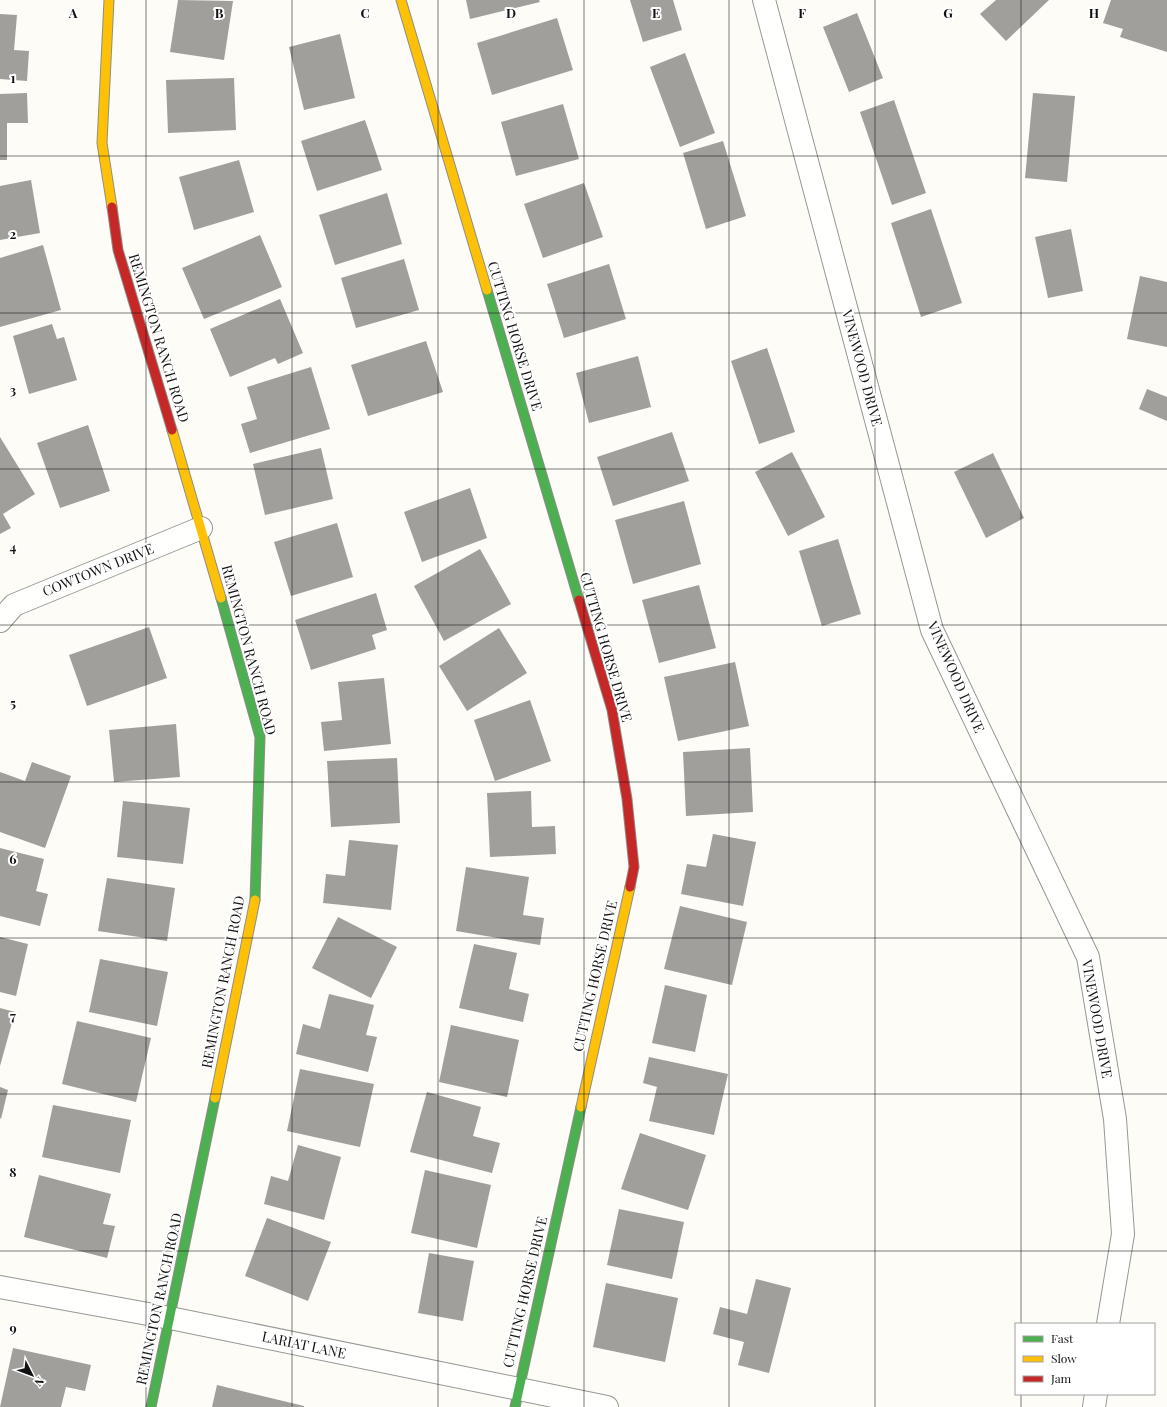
<svg xmlns="http://www.w3.org/2000/svg" width="1167" height="1407" font-family="'Playfair Display',serif">
<style>
.building{fill:#a19f9c}
.lines{fill:none;stroke-linecap:round;stroke-linejoin:round}
.street-casing{stroke:#979795;stroke-width:24}
.fast-casing{stroke:#8e8d8b;stroke-width:11}
.slow-casing{stroke:#8e8d8b;stroke-width:11}
.jam-casing{stroke:#8e8d8b;stroke-width:11}
.street{stroke:#fffffe;stroke-width:22}
.fast{stroke:#4caf50;stroke-width:9}
.slow{stroke:#ffc107;stroke-width:9}
.jam{stroke:#c62828;stroke-width:9}
.grid{fill:none;stroke:#111;stroke-width:1;stroke-opacity:0.55}
.labels{text-anchor:middle;stroke-width:4;stroke-linejoin:round;paint-order:stroke}
.street-label{font-size:14px;fill:#111;stroke:#fff}
.grid-label{font-size:13px;text-anchor:middle;font-weight:bold;fill:#111;stroke:#fff;stroke-width:4;stroke-linejoin:round;paint-order:stroke}
</style>
<rect width="100%" height="100%" fill="#fdfcf7"/>
<!-- building -->
<g class="building">
<polygon points="178,0 233,1 224,60 170,52"/>
<polygon points="466,0 539,0 540,2 470,19"/>
<polygon points="630,0 673,0 682,30 643,42"/>
<polygon points="996,0 1049,0 1006,41 980,14"/>
<polygon points="1111,0 1167,0 1167,52 1120,37 1123,29 1103,23"/>
<polygon points="857,13 883,78 849,92 823,27"/>
<polygon points="0,14 17,15 14,50 29,51 27,81 0,79"/>
<polygon points="557,18 573,70 492,95 477,43"/>
<polygon points="340,34 355,98 304,110 289,47"/>
<polygon points="685,53 715,133 680,147 650,67"/>
<polygon points="234,78 236,130 168,133 166,80"/>
<polygon points="27,93 28,123 7,123 7,160 0,160 0,94"/>
<polygon points="1033,93 1075,96 1067,182 1025,178"/>
<polygon points="894,100 926,193 892,205 860,112"/>
<polygon points="563,104 579,159 516,176 501,122"/>
<polygon points="365,120 382,170 317,191 301,141"/>
<polygon points="723,141 746,216 706,229 683,153"/>
<polygon points="239,160 254,212 194,230 179,177"/>
<polygon points="31,180 40,233 0,240 0,186"/>
<polygon points="584,183 603,237 543,258 524,204"/>
<polygon points="387,193 402,244 335,265 319,215"/>
<polygon points="931,209 962,303 921,317 891,223"/>
<polygon points="1071,229 1083,291 1048,298 1035,237"/>
<polygon points="260,235 282,287 204,319 182,268"/>
<polygon points="43,245 61,310 0,327 0,258"/>
<polygon points="404,259 419,310 356,328 341,278"/>
<polygon points="609,264 626,319 564,338 547,284"/>
<polygon points="1140,276 1167,282 1167,347 1127,339"/>
<polygon points="280,299 303,353 278,364 275,358 230,377 210,329"/>
<polygon points="52,324 57,339 64,337 77,380 29,394 13,336"/>
<polygon points="426,341 443,392 368,416 351,365"/>
<polygon points="767,348 795,432 759,444 731,361"/>
<polygon points="638,356 651,407 589,423 576,373"/>
<polygon points="311,367 330,429 250,453 241,424 257,419 247,387"/>
<polygon points="1147,389 1167,397 1167,421 1139,409"/>
<polygon points="88,425 110,491 60,508 37,443"/>
<polygon points="672,432 689,481 613,506 597,457"/>
<polygon points="0,437 35,494 3,514 11,528 0,534"/>
<polygon points="321,448 333,499 265,515 253,464"/>
<polygon points="792,452 825,517 788,536 755,472"/>
<polygon points="993,453 1024,518 986,538 954,472"/>
<polygon points="470,488 487,538 422,562 404,512"/>
<polygon points="684,501 701,564 633,584 615,520"/>
<polygon points="337,523 353,577 291,596 274,542"/>
<polygon points="838,539 861,614 822,626 799,551"/>
<polygon points="480,549 511,604 444,641 414,586"/>
<polygon points="699,585 716,648 659,663 642,600"/>
<polygon points="376,593 387,630 372,635 376,649 311,670 295,620"/>
<polygon points="149,627 167,678 87,706 69,655"/>
<polygon points="499,628 527,673 467,711 439,666"/>
<polygon points="735,662 749,726 678,741 664,677"/>
<polygon points="384,678 391,744 324,751 321,722 342,720 338,682"/>
<polygon points="530,700 551,761 495,781 474,720"/>
<polygon points="176,724 180,777 114,782 109,730"/>
<polygon points="750,748 753,812 686,816 683,752"/>
<polygon points="397,758 400,823 331,827 327,761"/>
<polygon points="32,762 71,776 45,848 0,832 0,772 25,781"/>
<polygon points="531,791 532,827 555,826 556,854 490,857 487,793"/>
<polygon points="123,801 190,808 183,864 117,857"/>
<polygon points="713,834 756,842 743,906 681,894 687,864 706,867"/>
<polygon points="349,840 398,845 391,910 323,903 326,874 345,876"/>
<polygon points="0,848 44,859 36,891 48,894 40,926 0,916"/>
<polygon points="466,867 529,877 523,915 544,918 540,945 456,931"/>
<polygon points="107,878 175,888 167,941 98,931"/>
<polygon points="680,906 747,922 732,985 664,969"/>
<polygon points="338,917 397,947 371,998 312,968"/>
<polygon points="0,937 28,944 16,996 0,992"/>
<polygon points="474,944 517,953 509,989 529,994 523,1022 459,1008"/>
<polygon points="100,959 168,972 157,1026 89,1012"/>
<polygon points="665,985 707,995 695,1052 652,1043"/>
<polygon points="329,994 374,1005 366,1035 377,1037 368,1072 296,1054 303,1024 320,1029"/>
<polygon points="0,1008 15,1012 0,1066"/>
<polygon points="77,1021 151,1038 136,1102 62,1084"/>
<polygon points="451,1025 519,1040 507,1097 439,1082"/>
<polygon points="649,1057 728,1074 714,1135 649,1121 657,1087 643,1083"/>
<polygon points="300,1069 374,1084 360,1147 287,1131"/>
<polygon points="0,1087 8,1090 1,1119 0,1118"/>
<polygon points="427,1092 481,1107 473,1136 500,1143 492,1173 410,1152"/>
<polygon points="53,1105 131,1120 120,1173 42,1157"/>
<polygon points="640,1133 706,1155 688,1210 621,1189"/>
<polygon points="298,1145 341,1157 324,1220 264,1204 271,1176 288,1181"/>
<polygon points="425,1170 491,1185 477,1248 411,1233"/>
<polygon points="39,1175 111,1194 103,1224 115,1226 107,1258 24,1237"/>
<polygon points="619,1209 684,1222 672,1279 607,1265"/>
<polygon points="267,1218 331,1242 308,1301 245,1276"/>
<polygon points="429,1253 474,1261 463,1321 418,1313"/>
<polygon points="756,1279 791,1288 769,1373 738,1365 744,1342 713,1334 720,1307 747,1314"/>
<polygon points="606,1283 678,1298 665,1362 593,1347"/>
<polygon points="13,1348 91,1365 85,1391 66,1387 61,1407 0,1407"/>
<polygon points="217,1385 304,1406 304,1407 212,1407"/>
</g>
<g class="lines">
<defs>
<g id="street">
<polyline points="764,0 932,630 1088,957 1115,1119 1123,1234 1108,1324"/>
<polyline points="0,621 14,605 201,528"/>
<polyline points="0,1287 170,1318 607,1407"/>
<polyline points="1094,1407 1096,1394"/>
</g>
<g id="fast">
<polyline points="487,290 579,600"/>
<polyline points="221,598 260,737 255,900"/>
<polyline points="151,1407 215,1098"/>
<polyline points="515,1407 581,1107"/>
</g>
<g id="slow">
<polyline points="109,0 102,143 112,207"/>
<polyline points="401,0 487,290"/>
<polyline points="172,430 221,598"/>
<polyline points="215,1098 255,900"/>
<polyline points="581,1107 630,887"/>
</g>
<g id="jam">
<polyline points="112,207 118,250 172,430"/>
<polyline points="579,600 612,710 627,799 634,867 630,887"/>
</g>
</defs>
<!-- street casing -->
<use href="#street" class="street-casing"/>
<!-- fast casing -->
<use href="#fast" class="fast-casing"/>
<!-- slow casing -->
<use href="#slow" class="slow-casing"/>
<!-- jam casing -->
<use href="#jam" class="jam-casing"/>
<!-- street -->
<use href="#street" class="street"/>
<!-- fast -->
<use href="#fast" class="fast"/>
<!-- slow -->
<use href="#slow" class="slow"/>
<!-- jam -->
<use href="#jam" class="jam"/>
</g>
<!-- grid -->
<path class="grid" d="M146 0V1407M292 0V1407M438 0V1407M584 0V1407M729 0V1407M875 0V1407M1021 0V1324M0 156H1167M0 313H1167M0 469H1167M0 625H1167M0 782H1167M0 938H1167M0 1094H1167M0 1251H1167M1021 1394V1407"/>
<g class="labels">
<!-- street labels -->
<g class="street-label">
<text transform="translate(515 336) rotate(73)" y="5">CUTTING HORSE DRIVE</text>
<text transform="translate(159 338) rotate(73)" y="5">REMINGTON RANCH ROAD</text>
<text transform="translate(862 368) rotate(75)" y="5">VINEWOOD DRIVE</text>
<text transform="translate(98 570) rotate(-22)" y="5">COWTOWN DRIVE</text>
<text transform="translate(606 647) rotate(74)" y="5">CUTTING HORSE DRIVE</text>
<text transform="translate(249 650) rotate(75)" y="5">REMINGTON RANCH ROAD</text>
<text transform="translate(956 677) rotate(66)" y="5">VINEWOOD DRIVE</text>
<text transform="translate(595 976) rotate(-77)" y="5">CUTTING HORSE DRIVE</text>
<text transform="translate(223 982) rotate(-79)" y="5">REMINGTON RANCH ROAD</text>
<text transform="translate(1097 1019) rotate(80)" y="5">VINEWOOD DRIVE</text>
<text transform="translate(525 1292) rotate(-77)" y="5">CUTTING HORSE DRIVE</text>
<text transform="translate(159 1299) rotate(-78)" y="5">REMINGTON RANCH ROAD</text>
<text transform="translate(304 1345) rotate(12)" y="5">LARIAT LANE</text>
</g>
</g>
<g class="grid-label">
<text x="73" y="18">A</text>
<text x="219" y="18">B</text>
<text x="365" y="18">C</text>
<text x="511" y="18">D</text>
<text x="656" y="18">E</text>
<text x="802" y="18">F</text>
<text x="948" y="18">G</text>
<text x="1094" y="18">H</text>
<text x="13" y="83">1</text>
<text x="13" y="239">2</text>
<text x="13" y="395">3</text>
<text x="13" y="552">4</text>
<text x="13" y="708">5</text>
<text x="13" y="864">6</text>
<text x="13" y="1021">7</text>
<text x="13" y="1177">8</text>
<text x="13" y="1333">9</text>
</g>
<!-- legend -->
<rect x="1015" y="1323" width="140" height="72" fill="#ffffff" stroke="#a0a0a0"/>
<rect x="1023" y="1336" width="20" height="6" fill="#4caf50" stroke="#a0a0a0"/>
<text x="1051" y="1343" font-size="12" fill="#111111">Fast</text>
<rect x="1023" y="1356" width="20" height="6" fill="#ffc107" stroke="#a0a0a0"/>
<text x="1051" y="1363" font-size="12" fill="#111111">Slow</text>
<rect x="1023" y="1376" width="20" height="6" fill="#c62828" stroke="#a0a0a0"/>
<text x="1051" y="1383" font-size="12" fill="#111111">Jam</text>
<!-- north arrow -->
<g transform="translate(32 1375) rotate(132)" stroke="#ffffff" stroke-width="3" paint-order="stroke">
<path d="M0-3L7 15L0 10L-7 15Z" fill="#111111"/>
<text y="-6" font-size="11" font-weight="bold" text-anchor="middle" fill="#111111">N</text>
</g>
</svg>
